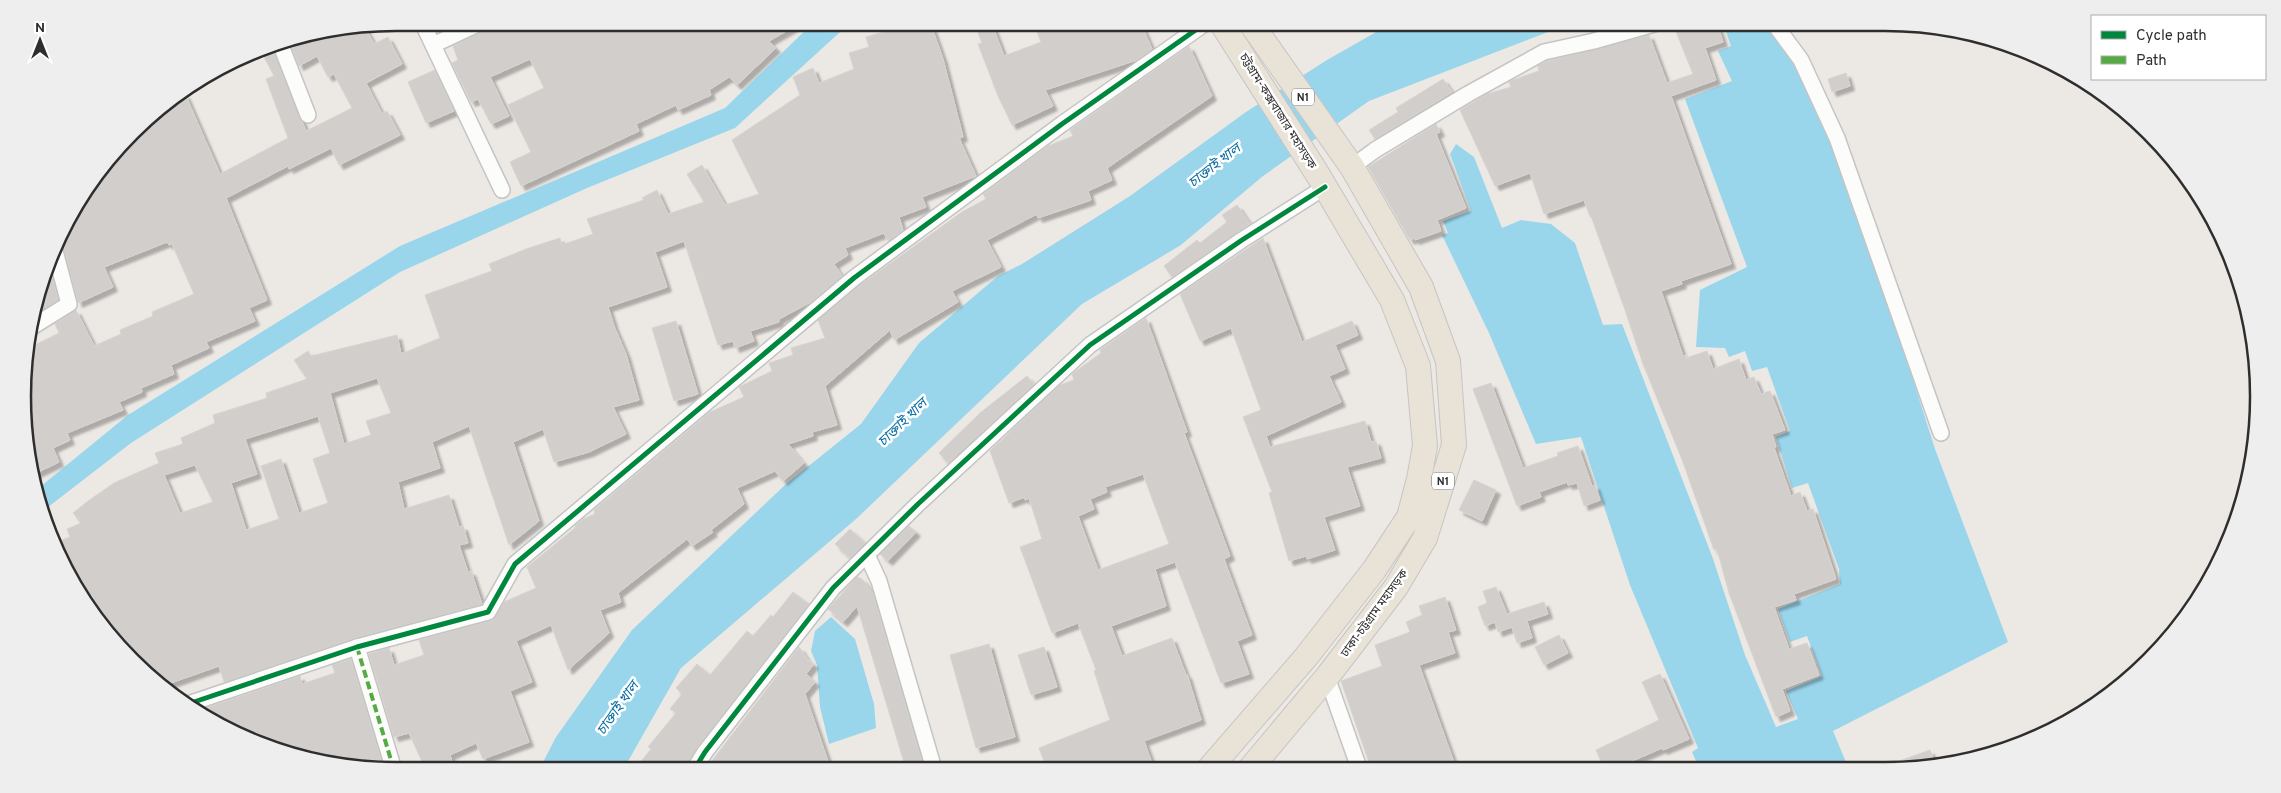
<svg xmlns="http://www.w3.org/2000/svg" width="2281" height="793" font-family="Overpass,'Noto Sans Bengali',sans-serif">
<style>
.water{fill:#99d6ec}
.building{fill:#d1cecb;stroke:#d7d4d0;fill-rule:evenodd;filter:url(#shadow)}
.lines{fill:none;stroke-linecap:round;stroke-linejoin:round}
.minor-casing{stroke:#c5c4c5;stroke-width:18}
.trunk-casing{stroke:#c6c5c4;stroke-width:26}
.minor{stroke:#fcfcfb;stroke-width:15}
.trunk{stroke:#e9e2d6;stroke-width:24}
.quiet{stroke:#54ab44;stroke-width:4;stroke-dasharray:8 4;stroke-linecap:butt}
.cycleway-casing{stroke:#fff;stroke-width:8}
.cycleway{stroke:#00873e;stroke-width:5}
.labels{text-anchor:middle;stroke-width:5;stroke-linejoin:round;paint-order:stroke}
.shield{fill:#fff;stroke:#6d6d6d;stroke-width:1}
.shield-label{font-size:11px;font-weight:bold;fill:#2e2e2e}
.street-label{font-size:12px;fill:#2e2e2e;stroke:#fff}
.water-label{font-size:14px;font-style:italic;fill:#0d6fa3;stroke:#fff}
.rim{fill:none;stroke:#2e2e2e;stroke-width:2.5}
</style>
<defs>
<filter id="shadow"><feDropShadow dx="4.5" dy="4.5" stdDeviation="1" flood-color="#0004"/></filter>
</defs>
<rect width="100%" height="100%" fill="#ece8e4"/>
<!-- water -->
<g class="water">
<polygon points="814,22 850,23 735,128 587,188 400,272 131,443 43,511 35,491 128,415 400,246 725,108"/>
<polygon points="1392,23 1585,23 1548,32 1369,101 1263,176 1181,245 1082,304 856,519 681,668 623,770 539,770 556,737 632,630 785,485 861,424 919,343 998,276 1022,264 1130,196 1246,112 1327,60"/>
<polygon points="1723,23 1764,23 1794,65 1827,129 1895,323 1935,449 2008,642 1833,731 1848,767 1699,768 1692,752 1698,748 1630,585 1581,437 1536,444 1489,333 1442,235 1448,233 1443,221 1471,211 1450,154 1456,144 1474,157 1502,228 1521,220 1551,224 1575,243 1603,325 1622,324 1712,556 1745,655 1776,727 1798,719 1786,691 1822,676 1807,636 1790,642 1778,609 1840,584 1839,569 1808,483 1792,488 1776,437 1790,431 1767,367 1752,371 1745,351 1729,357 1725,348 1696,347 1700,290 1747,267 1685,99 1732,81 1718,51 1731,46"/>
<polygon points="831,617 855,639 874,704 876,728 829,744 820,707 817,665 811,651 815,631"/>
</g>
<!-- building -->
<g class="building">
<polygon points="491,22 595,22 597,28 608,22 802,22 769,41 776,48 737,85 729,77 709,90 711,95 678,110 676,105 636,124 639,131 521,186 510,162 531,152 508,105 544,88 530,59 490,77 509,116 491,124 478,99 471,102 452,63 458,60 453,46 486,30"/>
<path d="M885 22H930L943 59 963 137 959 138 976 176 922 197 926 207 899 217 903 230 893 238 887 240 884 233 845 248 848 255 834 264 842 276 811 302 779 319V322L750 331 754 341 735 348 733 341 718 345 684 241 655 252 667 287 608 307 614 326 626 354 639 400 613 407 626 434 589 452 554 462 543 429 513 442 539 521 509 545 469 426 432 442 440 468 398 482 404 509 449 495 459 527 463 526 468 543 459 545 468 572 471 571 482 604 355 638 224 682 219 666 162 686 158 682 154 672 150 675 132 661 86 605 57 542 70 537 67 529 81 523 73 513 88 501 114 483 159 463 155 453 183 444 181 438 215 423 213 415 267 398 266 393 307 379 294 360 308 351 311 356 397 335 401 354 440 338 425 295 492 271 489 264 526 249 560 238 562 245 593 234 587 219 644 200 642 198 657 190 668 214 704 202 687 174 702 165 725 205 759 194 732 140 800 95 793 77 813 68 819 83 854 69 849 53 869 47 866 37 887 31ZM377 378 391 413 366 421 371 435 344 444 330 393ZM318 416 330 453 313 459 328 503 299 513 281 459 261 466 279 519 246 530 231 483 257 474 245 439ZM195 465 213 502 180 513 164 475Z"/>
<polygon points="974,22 991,22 1004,56 1041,42 1033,22 1140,22 1152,49 1137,60 1045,90 1053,106 1012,125 998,96 978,44 982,43"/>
<polygon points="1672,22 1716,22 1723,42 1705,48 1716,80 1671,96 1731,264 1681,281 1682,284 1661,291 1683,356 1686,355 1686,358 1707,351 1713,369 1739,359 1746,380 1754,377 1761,394 1770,391 1785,430 1772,434 1776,447 1774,448 1791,496 1800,492 1807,511 1813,509 1836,579 1794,594 1796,600 1774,607 1789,649 1807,643 1819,675 1782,689 1790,711 1776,717 1729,593 1717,549 1714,550 1683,462 1643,364 1625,310 1591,216 1590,217 1584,200 1544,214 1530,173 1495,186 1460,110 1487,94 1511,87 1509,82 1513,80 1539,71 1538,66 1547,61 1649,35 1667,83 1693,74"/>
<polygon points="364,26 374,44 388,37 402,64 366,83 382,114 387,111 400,135 339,165 331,148 289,169 288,166 226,198 267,300 249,308 255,321 206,342 209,348 171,365 174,374 141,388 142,392 119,402 123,410 67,433 70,440 53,448 59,462 32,475 23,421 26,347 31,347 59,333 55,324 76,310 94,346 121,334 120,330 153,316 152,312 194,294 172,244 169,245 167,242 104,267 113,287 78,303 64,249 58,242 61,231 100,169 150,116 185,94 220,174 288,138 266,79 274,76 260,49 271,46 306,131 352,108 334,74 328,77 317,56 299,66 289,40 298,37 302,44 331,29"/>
<polygon points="1189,46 1212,96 1107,168 1112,180 1088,191 1091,200 1038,218 1037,214 987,240 1001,267 952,291 958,302 894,340 890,330 825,386 837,425 812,432 813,436 788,444 804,463 783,481 775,471 737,488 744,504 711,530 713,532 692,546 687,539 618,593 621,602 600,610 609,633 568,670 551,625 516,641 532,682 510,691 529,742 483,759 476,743 450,755 455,770 426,770 409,733 394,737 369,654 389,648 394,665 424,655 419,640 493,620 504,602 536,588 527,567 575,528 575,526 583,519 595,514 594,510 710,412 744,397 739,387 772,371 769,363 793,355 791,348 825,338 818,320 856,288 962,212 986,199 983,194 1048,146 1073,136 1070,130"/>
<polygon points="435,70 454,111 426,123 408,82"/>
<polygon points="1846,73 1850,86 1832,92 1828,79"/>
<polygon points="1443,79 1452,92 1375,139 1369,130 1398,112 1396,108"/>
<polygon points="1436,124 1440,132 1436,134 1466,208 1437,220 1441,231 1415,240 1414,238 1410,240 1368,167"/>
<polygon points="1237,205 1250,224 1172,277 1164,266 1197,240 1200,243 1227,222 1222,215"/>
<polygon points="1263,238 1302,342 1352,321 1358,335 1335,345 1345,369 1329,376 1341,402 1266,436 1270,447 1365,421 1371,442 1376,441 1381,458 1347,467 1360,506 1324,517 1335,550 1307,559 1306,556 1289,561 1269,493 1272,492 1243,417 1261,410 1231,328 1200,341 1180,294"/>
<polygon points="50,268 58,300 47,307 37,309"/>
<path d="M1146 318 1187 432 1184 433 1230 556 1224 559 1252 635 1237 641 1249 674 1221 683 1175 562 1155 569 1166 606 1111 626 1122 656 1172 638 1186 675 1187 674 1201 720 1144 741 1154 769H1047L1039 748 1110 720 1094 671 1096 670 1078 623 1052 633 1020 547 1042 539 1029 498 1025 500V497L1009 503 990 451 1060 385 1074 380 1072 374 1101 353 1100 350ZM1143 474 1169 544 1098 570 1078 516 1094 509 1090 499 1107 492 1105 487Z"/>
<polygon points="676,321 698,394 674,401 652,328"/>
<polygon points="1027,376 1034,384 948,463 939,453 980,413"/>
<polygon points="1491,383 1523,468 1558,456 1557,453 1578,446 1592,486 1595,485 1600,500 1584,506 1577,483 1568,485 1567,482 1539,492 1541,497 1517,506 1473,389"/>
<polygon points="1474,480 1496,490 1482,521 1459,510"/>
<polygon points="909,526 916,532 888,561 880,554"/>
<polygon points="850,529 865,543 850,558 835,544"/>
<polygon points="857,577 862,579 873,594 923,766 906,769 857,606 843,622 828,609"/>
<polygon points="1496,587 1507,614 1544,602 1548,614 1527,621 1532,638 1517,643 1512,627 1498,632 1495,622 1485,626 1478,607 1487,603 1483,591"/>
<polygon points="793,592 809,604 698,746 685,770 634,770 651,749 648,747 676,713 670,709 682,694 676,688 697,664 710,675 747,631 753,636 771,615 773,617"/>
<polygon points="1445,597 1456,630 1448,632 1455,653 1419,665 1456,768 1371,768 1341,681 1382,666 1375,645 1410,632 1406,622 1422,615 1419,606"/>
<polygon points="1559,635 1568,653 1544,665 1535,647"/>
<polygon points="989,644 1015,737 976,748 950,655"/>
<polygon points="799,647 808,660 814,664 806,674 815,682 805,694 831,770 705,770"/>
<polygon points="1044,647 1057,687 1031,695 1018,655"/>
<polygon points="351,659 384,769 300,758 197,711 300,676 302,684 335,673 332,665"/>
<polygon points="1660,674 1689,739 1663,750 1662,748 1616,768 1604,768 1596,750 1659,720 1642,682"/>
<polygon points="1930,750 1936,767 1888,767 1888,765"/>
</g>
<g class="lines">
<defs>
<g id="minor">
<polyline points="422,22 502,190"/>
<polyline points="1773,22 1801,60 1837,138 1941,433"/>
<polyline points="280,43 308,115"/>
<polyline points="433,45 482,22"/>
<polyline points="1352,167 1375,150 1468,94 1544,52 1594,41 1661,22"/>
<polyline points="32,327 69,304 55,251"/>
<polyline points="867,555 879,581 934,769"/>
<polyline points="357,647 394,770"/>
<polyline points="1327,677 1359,768"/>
<polyline points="185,705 357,647 488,612 515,564 854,278 1062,124 1207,22"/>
<polyline points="694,770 705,752 833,588 918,504 1090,345 1242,240 1325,187"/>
</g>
<g id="trunk">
<polyline points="1250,22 1352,167 1421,287 1448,361 1454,445 1425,538 1396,587 1327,677 1250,769"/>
<polyline points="1209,769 1306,657 1374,570 1409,517 1419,479 1425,446 1418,366 1392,300 1318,175 1221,22"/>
</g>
</defs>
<!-- minor casing -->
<use href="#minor" class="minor-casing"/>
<!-- trunk casing -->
<use href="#trunk" class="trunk-casing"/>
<!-- minor -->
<use href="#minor" class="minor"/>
<!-- trunk -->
<use href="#trunk" class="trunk"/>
<!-- quiet -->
<polyline class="quiet" points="357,647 394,770"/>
<defs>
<g id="cycleway">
<polyline points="185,705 357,647 488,612 515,564 854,278 1062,124 1207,22"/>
<polyline points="694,770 705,752 833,588 918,504 1090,345 1242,240 1325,187"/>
</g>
</defs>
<!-- cycleway casing -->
<use href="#cycleway" class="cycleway-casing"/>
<!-- cycleway -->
<use href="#cycleway" class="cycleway"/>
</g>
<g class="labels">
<!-- shield labels -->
<g class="shield">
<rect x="1292" y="88.5" width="22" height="17" rx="4"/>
<rect x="1432" y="472.5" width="22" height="17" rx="4"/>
</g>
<g class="shield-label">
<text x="1303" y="101">N1</text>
<text x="1443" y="485">N1</text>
</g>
<!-- street labels -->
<g class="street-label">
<text transform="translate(1278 111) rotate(58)" y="4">চট্টগ্রাম-কক্সবাজার মহাসড়ক</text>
<text transform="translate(1374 613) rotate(-54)" y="4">ঢাকা-চট্টগ্রাম মহাসড়ক</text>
</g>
<!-- water labels -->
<g class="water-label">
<text transform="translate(1214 165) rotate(-38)" y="5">চাক্তাই খাল</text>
<text transform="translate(902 422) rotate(-44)" y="5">চাক্তাই খাল</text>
<text transform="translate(617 708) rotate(-55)" y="5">চাক্তাই খাল</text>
</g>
</g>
<!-- crop -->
<path d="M0 0H2281V793H0ZM396 31H1885A365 365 0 0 1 2250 396V397A365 365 0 0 1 1885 762H396A365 365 0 0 1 31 397V396A365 365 0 0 1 396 31Z" fill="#eee" fill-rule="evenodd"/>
<path class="rim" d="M396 31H1885A365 365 0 0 1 2250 396V397A365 365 0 0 1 1885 762H396A365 365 0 0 1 31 397V396A365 365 0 0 1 396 31Z"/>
<!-- legend -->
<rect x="2091" y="15" width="175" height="65" fill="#ffffff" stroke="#ababab"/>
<rect x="2101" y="31" width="25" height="8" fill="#00873e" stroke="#ababab"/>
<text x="2136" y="40" font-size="15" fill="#2e2e2e">Cycle path</text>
<rect x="2101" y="56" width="25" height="8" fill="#54ab44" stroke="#ababab"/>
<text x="2136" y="65" font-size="15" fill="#2e2e2e">Path</text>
<!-- north arrow -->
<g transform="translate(40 40)" stroke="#ffffff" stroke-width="4" paint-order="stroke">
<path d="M0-4L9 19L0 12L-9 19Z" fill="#2e2e2e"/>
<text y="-8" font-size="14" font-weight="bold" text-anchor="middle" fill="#2e2e2e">N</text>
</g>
</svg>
